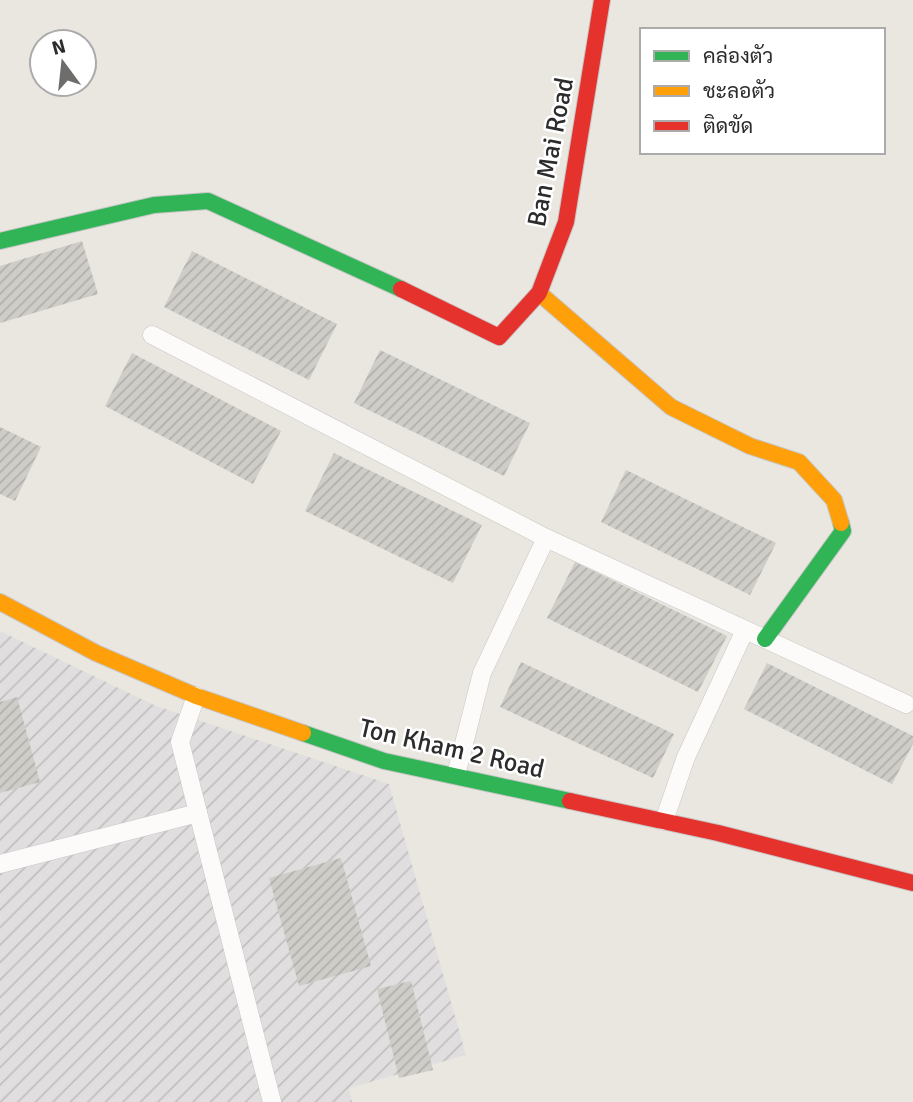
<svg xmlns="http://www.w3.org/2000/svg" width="913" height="1102" font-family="Signika,Sarabun,sans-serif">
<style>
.industrial{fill:url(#industrial-furrows)}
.building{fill:url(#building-hatch)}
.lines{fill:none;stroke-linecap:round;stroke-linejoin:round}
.lane-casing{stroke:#c7c6c6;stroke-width:19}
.fast-casing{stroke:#c7c6c6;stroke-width:18}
.slow-casing{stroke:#c7c6c6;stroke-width:18}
.jam-casing{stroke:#c7c6c6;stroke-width:18}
.lane{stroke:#fcfbfa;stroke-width:18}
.fast{stroke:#30b455;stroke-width:16}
.slow{stroke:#ff9f0a;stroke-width:16}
.jam{stroke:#e5322d;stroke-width:16}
.labels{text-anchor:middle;stroke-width:5;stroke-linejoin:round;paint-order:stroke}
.street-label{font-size:26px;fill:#2c2c2c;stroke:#fff}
</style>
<defs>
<pattern id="industrial-furrows" width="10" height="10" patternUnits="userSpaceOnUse" patternTransform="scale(1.75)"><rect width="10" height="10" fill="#e1dee0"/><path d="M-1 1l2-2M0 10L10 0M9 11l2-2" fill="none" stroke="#c1bfc0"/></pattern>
<pattern id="building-hatch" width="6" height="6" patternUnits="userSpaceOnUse" patternTransform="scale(1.75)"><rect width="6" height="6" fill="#cfcdc8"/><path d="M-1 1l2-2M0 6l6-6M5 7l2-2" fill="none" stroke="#b2b0ac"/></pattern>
</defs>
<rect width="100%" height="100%" fill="#eae7e1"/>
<!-- industrial -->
<polygon class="industrial" points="0,631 156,706 389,784 466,1055 349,1088 352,1102 0,1102"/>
<!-- building -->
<g class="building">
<polygon points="82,241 98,294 0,323 0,266"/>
<polygon points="192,251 337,324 309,380 164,307"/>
<polygon points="380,350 530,423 504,476 354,403"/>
<polygon points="132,353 281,431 253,484 105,406"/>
<polygon points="0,427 41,447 15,501 0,494"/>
<polygon points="334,453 482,525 453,583 305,511"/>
<polygon points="626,470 776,543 750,595 601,522"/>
<polygon points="575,562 727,636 698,692 547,618"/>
<polygon points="521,662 674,734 653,778 500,707"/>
<polygon points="767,663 913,736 913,744 892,784 744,709"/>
<polygon points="17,697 40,782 0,793 0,702"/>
<polygon points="341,858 371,966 299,986 269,878"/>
<polygon points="411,981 433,1070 399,1078 377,989"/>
</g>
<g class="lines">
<defs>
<g id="lane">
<polyline points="152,335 546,538 482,673 456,775"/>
<polyline points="546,538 906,704"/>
<polyline points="196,696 180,742 272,1102"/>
<polyline points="664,821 686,757 745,630"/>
<polyline points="0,864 198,813"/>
</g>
<g id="fast">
<polyline points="0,241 154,205 208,201 401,289"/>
<polyline points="765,639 843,531 841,523"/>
<polyline points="303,733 384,761 570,801"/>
</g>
<g id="slow">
<polyline points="539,293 671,407 750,446 799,462 834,500 841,523"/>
<polyline points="0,602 96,653 196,696 303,733"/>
</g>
<g id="jam">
<polyline points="401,289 499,337 539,293 566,222 602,0"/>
<polyline points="570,801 718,833 913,883"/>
</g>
</defs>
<!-- lane casing -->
<use href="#lane" class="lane-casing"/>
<!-- fast casing -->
<use href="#fast" class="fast-casing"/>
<!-- slow casing -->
<use href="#slow" class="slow-casing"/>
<!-- jam casing -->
<use href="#jam" class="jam-casing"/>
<!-- lane -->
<use href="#lane" class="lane"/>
<!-- fast -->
<use href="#fast" class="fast"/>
<!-- slow -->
<use href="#slow" class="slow"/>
<!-- jam -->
<use href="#jam" class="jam"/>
</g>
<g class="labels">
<!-- street labels -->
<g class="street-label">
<text transform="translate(550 152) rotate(-79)" y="9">Ban Mai Road</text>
<text transform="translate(452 748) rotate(13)" y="9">Ton Kham 2 Road</text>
</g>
</g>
<!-- legend -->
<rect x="640" y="28" width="245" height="126" fill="#ffffff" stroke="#ababab" stroke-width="2"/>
<rect x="654" y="51" width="35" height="10" fill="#30b455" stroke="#ababab" stroke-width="2"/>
<text x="703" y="63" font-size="21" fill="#2c2c2c">คล่องตัว</text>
<rect x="654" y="86" width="35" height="10" fill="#ff9f0a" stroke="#ababab" stroke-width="2"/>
<text x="703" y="98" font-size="21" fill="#2c2c2c">ชะลอตัว</text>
<rect x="654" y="121" width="35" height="10" fill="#e5322d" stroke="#ababab" stroke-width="2"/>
<text x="703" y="133" font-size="21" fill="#2c2c2c">ติดขัด</text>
<!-- north arrow -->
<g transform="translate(63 63) rotate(345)"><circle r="33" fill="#ffffff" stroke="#ababab" stroke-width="2"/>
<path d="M0-5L12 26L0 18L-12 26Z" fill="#6e6d6b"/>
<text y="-10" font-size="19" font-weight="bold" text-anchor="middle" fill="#2c2c2c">N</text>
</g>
</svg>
